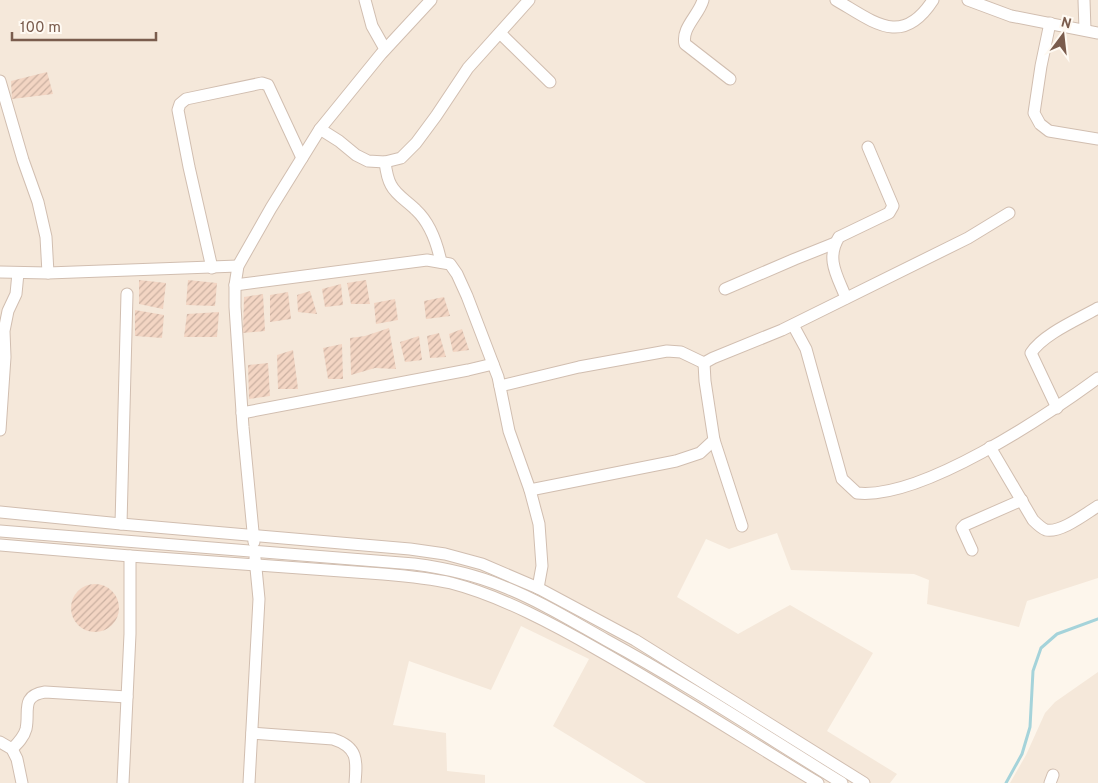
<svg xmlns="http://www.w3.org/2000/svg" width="1098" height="783" font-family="Overpass,sans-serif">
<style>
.residential{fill:#f5e8da}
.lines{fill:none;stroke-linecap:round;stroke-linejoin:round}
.stream{stroke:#a5d3da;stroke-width:3}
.building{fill:url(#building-hatch)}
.street-casing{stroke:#d1beb0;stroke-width:13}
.street{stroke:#fff;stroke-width:11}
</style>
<defs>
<pattern id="building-hatch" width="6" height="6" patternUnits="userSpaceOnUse" patternTransform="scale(1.25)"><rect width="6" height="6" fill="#f3d5c3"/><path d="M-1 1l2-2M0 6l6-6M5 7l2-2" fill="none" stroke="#cab0a1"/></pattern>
</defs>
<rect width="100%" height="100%" fill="#fdf6ec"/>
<!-- residential -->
<g class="residential">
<polygon points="0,0 1098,0 1098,578 1027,601 1019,627 927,604 929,580 914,574 791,570 777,533 729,549 706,539 677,597 738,634 790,605 873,653 827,731 897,774 890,783 646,783 553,726 589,659 521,626 491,690 409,661 393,725 446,733 447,771 485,775 485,783 0,783"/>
<polygon points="1098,672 1098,783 1010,783 1026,755 1045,713 1055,702"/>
</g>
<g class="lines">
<!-- stream -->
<polyline class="stream" points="1006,783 1022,754 1030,727 1033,671 1041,648 1057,634 1098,619"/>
</g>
<!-- building -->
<g class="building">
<polygon points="47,72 53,94 12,99 11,81"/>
<polygon points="139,280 166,283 163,309 139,304"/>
<polygon points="188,280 217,283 215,306 186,305"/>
<polygon points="366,280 370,304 351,304 347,283"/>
<polygon points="341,284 343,305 325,307 322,289"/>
<polygon points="310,291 317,314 298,312 297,295"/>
<polygon points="288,292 291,319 270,322 270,295"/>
<polygon points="263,294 265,331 243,333 244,297"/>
<polygon points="444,297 450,316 426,319 424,301"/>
<polygon points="395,299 398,320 376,324 374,303"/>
<polygon points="135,310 164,315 162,338 135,336"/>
<polygon points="219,312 217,337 184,337 187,314"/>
<polygon points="389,328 396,369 375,368 351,375 350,338 365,336"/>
<polygon points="462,329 469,350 453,352 449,334"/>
<polygon points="439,333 446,357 430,358 427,336"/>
<polygon points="419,336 422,360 405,362 400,342"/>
<polygon points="342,344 343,379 328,379 323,348"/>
<polygon points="293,350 298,389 278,389 277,355"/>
<polygon points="268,363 270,396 249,399 248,365"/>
<circle cx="95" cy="608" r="24"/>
</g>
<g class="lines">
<defs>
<g id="street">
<polyline points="365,0 372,26 385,49"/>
<path d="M703 0C699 15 681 28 685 44L730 79"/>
<path d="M836 0C874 22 902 48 933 0"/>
<polyline points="968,0 1011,16 1098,33"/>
<polyline points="1084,0 1085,30"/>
<polyline points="1050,23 1041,66 1034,113 1040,124 1049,131 1098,139"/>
<polyline points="500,33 550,82"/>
<polyline points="0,81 23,160 38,202 46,237 48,273"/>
<polyline points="320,129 339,141 356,155 368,161 385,162 401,158 416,143 436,116 468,68 529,0"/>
<path d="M385 162C386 170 387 178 391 185 396 195 407 201 416 210 430 223 437 243 441 262"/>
<polyline points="212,268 189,167 178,110 180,104 186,99 262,83 268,85 302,158"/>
<polyline points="0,272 48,273 238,266"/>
<polyline points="235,285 427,260 450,264 457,274 467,296 498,377 509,431 530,490 539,524 542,566 538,588"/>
<polyline points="725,289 795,259 835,243"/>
<path d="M846 298C838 277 825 259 839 237L889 213 893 206 868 147"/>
<path d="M793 325 806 349 842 479 857 493C921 500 1046 416 1098 378"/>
<polyline points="704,363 713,358 782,330 968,238 1009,213"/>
<polyline points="704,363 705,381 714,440 742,526"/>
<polyline points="500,386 579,367 667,351 681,352 704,363"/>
<path d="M1057 408 1031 353C1043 334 1079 319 1098 308"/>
<polyline points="242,413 468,370 493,364"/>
<polyline points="0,430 5,357 4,331 8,311 16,294 18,273"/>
<path d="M990 447 1033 520C1037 524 1041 528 1046 530 1061 533 1085 514 1098 506"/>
<polyline points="530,490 676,461 700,453 714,440"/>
<polyline points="0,512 121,524 410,549 445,554 482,564 538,588 635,640 864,783"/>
<polyline points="121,524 127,294"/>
<path d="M0 531 414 564C444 568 473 574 502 586 538 600 572 621 606 640 687 684 764 735 842 783"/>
<polyline points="254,542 243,427 235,307 235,285 238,266 271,208 320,129 381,54 431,0"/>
<path d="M0 545 130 556 383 574C406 576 429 578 451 583 501 596 555 625 600 651 674 693 745 739 818 783"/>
<polyline points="972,550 962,528 965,525 1022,500"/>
<path d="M252 733 333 739C358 747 357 760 355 783"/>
<polyline points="0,742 12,749 17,759 22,783"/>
<path d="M12 749C18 743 24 737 26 729 30 711 20 696 45 692L127 697"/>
<polyline points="123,783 130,634 130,556"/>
<polyline points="249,783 259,599 255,558"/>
<polyline points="1050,783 1053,775"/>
</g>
</defs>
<!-- street casing -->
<use href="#street" class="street-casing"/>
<!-- street -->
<use href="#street" class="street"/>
</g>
<!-- north arrow -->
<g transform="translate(1063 35) rotate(15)" stroke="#fffaf3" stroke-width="4" paint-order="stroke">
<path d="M0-4L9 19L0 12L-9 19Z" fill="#7a5c4d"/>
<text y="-8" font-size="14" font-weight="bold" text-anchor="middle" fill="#7a5c4d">N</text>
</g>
<!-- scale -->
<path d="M12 32v8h144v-8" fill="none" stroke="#7a5c4d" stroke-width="2.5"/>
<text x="20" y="32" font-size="15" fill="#7a5c4d" stroke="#fffaf3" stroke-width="4" paint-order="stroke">100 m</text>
</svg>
